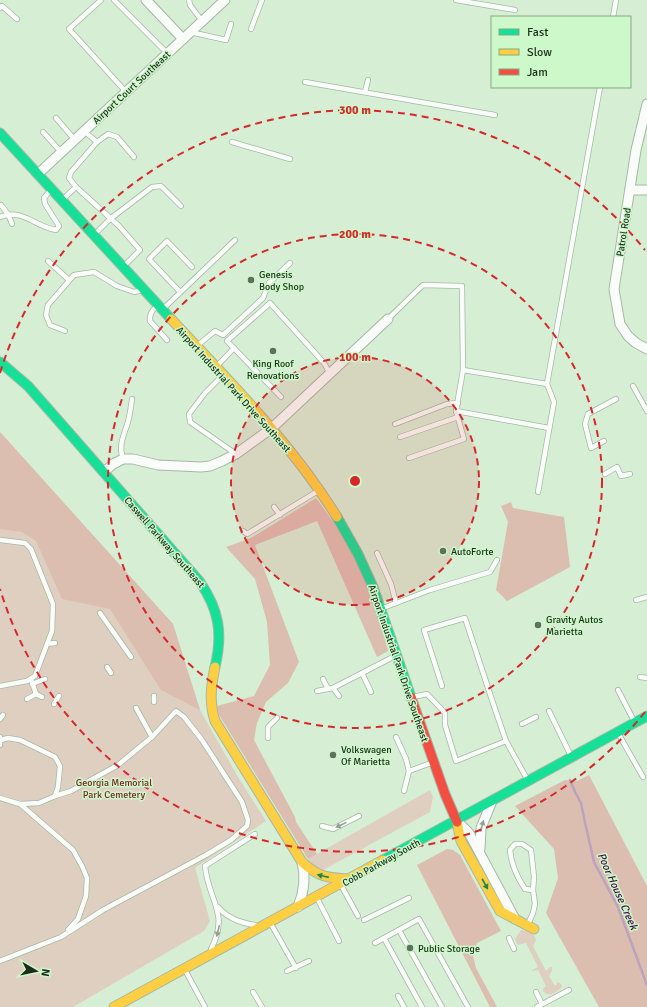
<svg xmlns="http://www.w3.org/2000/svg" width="647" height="1007" font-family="Signika,sans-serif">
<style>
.green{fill:#dfcfc1}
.forest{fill:#dcbeb0}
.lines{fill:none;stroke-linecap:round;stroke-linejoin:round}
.stream{stroke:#bba2be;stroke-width:2.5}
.lane-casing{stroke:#a6b8a5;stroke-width:6}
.street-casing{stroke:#a6b8a5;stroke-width:11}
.fast-casing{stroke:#a6b8a5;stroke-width:11}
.slow-casing{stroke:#a6b8a5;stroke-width:11}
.jam-casing{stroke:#a6b8a5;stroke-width:11}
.lane{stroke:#f9fcf9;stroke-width:4.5}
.street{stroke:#f9fcf9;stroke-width:9}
.fast{stroke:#16e098;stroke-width:9}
.slow{stroke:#ffcf43;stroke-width:9}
.jam{stroke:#f24e42;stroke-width:9}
.oneway{fill:#969f96}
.oneway2{fill:#19865a}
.ring{fill:none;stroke:#d62828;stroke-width:2;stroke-dasharray:7 5}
.poi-dot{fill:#5d715c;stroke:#cdf8ca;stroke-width:1.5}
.labels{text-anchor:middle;stroke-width:3;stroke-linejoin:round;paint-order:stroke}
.street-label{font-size:10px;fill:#1c2d1c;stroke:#cdf8ca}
.poi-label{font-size:10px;fill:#1c2d1c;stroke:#cdf8ca;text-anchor:start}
.park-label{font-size:10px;fill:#792325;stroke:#cdf8ca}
.water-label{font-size:11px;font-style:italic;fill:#43094a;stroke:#cdf8ca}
.centre{fill:#d62828;stroke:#cdf8ca;stroke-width:2}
.ring-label{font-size:12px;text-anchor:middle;font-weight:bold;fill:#d62828;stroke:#cdf8ca;stroke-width:3;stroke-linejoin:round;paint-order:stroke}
</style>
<rect width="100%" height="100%" fill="#d6eed4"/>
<!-- green -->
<g class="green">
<polygon points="0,432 173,624 200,710 238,777 266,821 195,868 210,921 204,931 73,1007 0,1007"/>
<polygon points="430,790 433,797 430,812 321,871 314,868 308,859"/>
<path d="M521 930C527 930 535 934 536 940L533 946 546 971 550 967H552V971L549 976 555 986 558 982 562 985V987C556 993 549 998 543 991V989L546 986 538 970 532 971V970L538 967 526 943 518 945 515 939Z"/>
</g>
<!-- forest -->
<g class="forest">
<polygon points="0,432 173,624 200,710 161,690 110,609 62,599 36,541 22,532 0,529"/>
<path d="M316 498C332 519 348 542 359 566 373 592 380 622 388 651L377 657 317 521 255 545 299 662 288 683 266 702 257 723 254 740 295 817 296 822 317 854 308 859 219 715 217 706 254 696 270 665 267 622 255 579 226 547 251 538Z"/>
<polygon points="511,502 513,508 564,517 570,567 507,601 496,590 508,522 501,506"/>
<polygon points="589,775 647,886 647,1007 599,1007 546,913 558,878 554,849 515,806 565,780 577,781"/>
<polygon points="447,849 453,850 460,855 501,931 477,943 473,956 476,968 497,1007 490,1007 417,865"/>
</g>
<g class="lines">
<!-- stream -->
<polyline class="stream" points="570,780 575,792 581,803 586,827 594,862 618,907 647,985"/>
<defs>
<g id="lane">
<polyline points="101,0 69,29 126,92"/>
<polyline points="114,0 167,53"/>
<polyline points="189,0 190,5 202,21"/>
<polyline points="456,0 515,10"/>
<polyline points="0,8 2,6 17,19"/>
<polyline points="613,17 616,0"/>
<polyline points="251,29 262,0"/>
<polyline points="190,32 226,40 231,24"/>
<polyline points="305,82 495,115"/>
<polyline points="365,92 368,80"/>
<polyline points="56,118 75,140"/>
<polyline points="84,131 97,142 71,172 69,178 76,187 119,226 140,250 125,265"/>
<polyline points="43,132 61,152"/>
<polyline points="97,142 108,134 117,137 134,157"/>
<polyline points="232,142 290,159"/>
<polyline points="63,199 76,187"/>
<polyline points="1,205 8,214 12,224"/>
<path d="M0 217C23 208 35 227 56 230L59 226 45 204 44 198 51 190"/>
<polyline points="94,235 110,219 152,187 161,186 181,206"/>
<polyline points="48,261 69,280"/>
<polyline points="180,292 149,259 167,241 192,267"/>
<path d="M157 306C152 310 149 314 150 321L167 340"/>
<polyline points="164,308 235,240"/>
<polyline points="388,319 423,285 462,286 463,370"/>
<polyline points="65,331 50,325 46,315 48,305 74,275 94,272 117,286 134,292 143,290"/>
<polyline points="198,345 215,331 223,335 263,298 269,283 290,263"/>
<polyline points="217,366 234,348"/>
<polyline points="222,376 205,393 189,414 190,422 236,454"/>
<polyline points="633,386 647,411"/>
<polyline points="281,397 227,341 270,303 324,363 330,374"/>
<polyline points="395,424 447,404 458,403"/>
<polyline points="549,428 456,411 463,370 547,384 600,87"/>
<polyline points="400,437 458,417"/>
<polyline points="604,441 591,448 585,424 588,414 616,399"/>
<polyline points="409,458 464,439 456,411"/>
<path d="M123 459C118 445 124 435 128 422 130 414 131 407 132 399"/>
<polyline points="605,474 617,467 621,476 630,474"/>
<polyline points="538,492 554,402 547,384"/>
<polyline points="274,507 280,515"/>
<polyline points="243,531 247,534 318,491"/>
<polyline points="0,540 25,543 31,549 53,604 52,631 35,676 27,681 0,686"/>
<polyline points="377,553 391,584 396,603"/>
<polyline points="636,600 647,597"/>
<polyline points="383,608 430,590 490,572 497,560"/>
<polyline points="100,613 131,657"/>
<polyline points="47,644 55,643"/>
<polyline points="107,667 111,673"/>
<polyline points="362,673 371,692"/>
<polyline points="640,677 647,678"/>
<polyline points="31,679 36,694"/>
<polyline points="323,679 328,689"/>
<polyline points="32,684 45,679"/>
<polyline points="442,686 424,630 465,618 493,703 506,741"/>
<polyline points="333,688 339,696"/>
<polyline points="618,690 634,721"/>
<polyline points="317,691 333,688 395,656"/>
<polyline points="154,696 154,702"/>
<polyline points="413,697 427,694 445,713 445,725 456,761 506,741 527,779"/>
<polyline points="27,699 36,694 42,697"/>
<polyline points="54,704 59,696"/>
<polyline points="136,708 152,737"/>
<polyline points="549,711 571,756"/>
<polyline points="0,719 3,715"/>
<polyline points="522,724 536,717"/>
<polyline points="618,733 643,777"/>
<polyline points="0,737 0,745"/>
<polyline points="396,737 406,759 409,771 404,791"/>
<polyline points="268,738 268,727 277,718"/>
<polyline points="1,740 8,738 20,740 55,757 60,766 58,787 55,796"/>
<polyline points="409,771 434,762"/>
<polyline points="0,798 20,804 73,850 82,866 87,878 86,896 78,919 68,930"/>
<polyline points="322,826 333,829 359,816"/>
<polyline points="341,885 358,916"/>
<polyline points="317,898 339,941"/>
<path d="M218 907C228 919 241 923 255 925"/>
<polyline points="364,920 409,898"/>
<polyline points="271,924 296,968"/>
<path d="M528 924 533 913 535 904 533 890 534 877 531 850 522 844H515L510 850C511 864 517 877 525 889L533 890"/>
<polyline points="399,930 442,1007"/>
<polyline points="384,938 422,1007"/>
<polyline points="509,938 514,949"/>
<polyline points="375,943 419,919 468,1007"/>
<path d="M211 949C230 913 208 900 205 866L255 834"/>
<polyline points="0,961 61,937 103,910 206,855 231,840 247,826 248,820 242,802 202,740 184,717 176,711 152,737 118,765 71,791 55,796 39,803 20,804"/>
<polyline points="185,970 205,1007"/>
<polyline points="287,971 309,961"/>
<polyline points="253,992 262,1007"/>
<polyline points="536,992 542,1004"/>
<polyline points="398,996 404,1007"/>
<polyline points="537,1007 569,990"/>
</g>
<g id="street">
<polyline points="146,0 183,39"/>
<polyline points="647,104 636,150 614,289 620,324 628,336 636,343 647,349"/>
<polyline points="38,174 225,0"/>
<polyline points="630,190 647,190"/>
<polyline points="104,472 113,464 123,459 133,459 158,465 201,467 210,466 222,461 236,454 272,428 388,319"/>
<polyline points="457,821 469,833 515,919"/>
<polyline points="480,849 481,828 492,801"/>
<path d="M298 907C304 892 306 878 302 862"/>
</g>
<g id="fast">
<polyline points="0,133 171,319"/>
<path d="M0 362 28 386 200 582C219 610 223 633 215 667"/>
<polyline points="337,517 358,554 373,587 411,697"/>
<polyline points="383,860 647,716"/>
</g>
<g id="slow">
<path d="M171 319C230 382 292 444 337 517"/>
<path d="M215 667C211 686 209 702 215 721L302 862C318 877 328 878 349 879"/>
<polyline points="457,822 461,841 500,911 534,929"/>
<polyline points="114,1007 383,860"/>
</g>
<polyline id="jam" points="411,697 445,794 457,822"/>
</defs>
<!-- lane casing -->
<use href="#lane" class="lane-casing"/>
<!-- street casing -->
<use href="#street" class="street-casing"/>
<!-- fast casing -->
<use href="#fast" class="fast-casing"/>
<!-- slow casing -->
<use href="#slow" class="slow-casing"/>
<!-- jam casing -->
<use href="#jam" class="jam-casing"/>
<!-- lane -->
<use href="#lane" class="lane"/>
<!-- street -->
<use href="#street" class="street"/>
<!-- fast -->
<use href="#fast" class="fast"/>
<!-- slow -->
<use href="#slow" class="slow"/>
<!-- jam -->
<use href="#jam" class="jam"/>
</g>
<!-- one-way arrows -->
<defs><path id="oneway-solid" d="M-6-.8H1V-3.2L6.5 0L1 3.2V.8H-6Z"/></defs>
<g class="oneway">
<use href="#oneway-solid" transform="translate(341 825) rotate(154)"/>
<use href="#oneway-solid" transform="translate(482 826) rotate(-75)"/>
<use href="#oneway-solid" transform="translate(218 931) rotate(103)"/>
</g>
<g class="oneway2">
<use href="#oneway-solid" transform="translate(323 876) rotate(-167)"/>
<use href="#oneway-solid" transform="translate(485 884) rotate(61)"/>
</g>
<!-- distance rings -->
<circle cx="355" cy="481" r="124" fill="#d62828" fill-opacity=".12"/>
<g class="ring">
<circle cx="355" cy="481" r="124"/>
<circle cx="355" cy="481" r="247"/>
<path d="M645 712A371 371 0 0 1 0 589M0 373A371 371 0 0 1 645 250"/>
</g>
<!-- markers -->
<g class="poi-dot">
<circle cx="251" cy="280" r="4"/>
<circle cx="273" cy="351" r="4"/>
<circle cx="443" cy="551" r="4"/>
<circle cx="538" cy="625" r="4"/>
<circle cx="333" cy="755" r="4"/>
<circle cx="410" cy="948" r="4"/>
</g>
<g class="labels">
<!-- street labels -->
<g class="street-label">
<text transform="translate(131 87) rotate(-43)" y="4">Airport Court Southeast</text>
<text transform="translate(623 232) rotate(-81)" y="4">Patrol Road</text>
<text transform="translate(234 389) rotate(48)" y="4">Airport Industrial Park Drive Southeast</text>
<text transform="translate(165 542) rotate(49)" y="4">Caswell Parkway Southeast</text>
<text transform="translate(399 663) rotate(71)" y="4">Airport Industrial Park Drive Southeast</text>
<text transform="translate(381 862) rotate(-29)" y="4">Cobb Parkway South</text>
</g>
<!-- poi labels -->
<g class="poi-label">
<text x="259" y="278">Genesis<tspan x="259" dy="12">Body Shop</tspan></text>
<text x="273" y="367" text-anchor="middle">King Roof<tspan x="273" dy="12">Renovations</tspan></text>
<text x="451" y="555">AutoForte</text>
<text x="546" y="623">Gravity Autos<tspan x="546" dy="12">Marietta</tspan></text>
<text x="341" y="753">Volkswagen<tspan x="341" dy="12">Of Marietta</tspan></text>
<text x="418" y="952">Public Storage</text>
</g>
<!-- park labels -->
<g class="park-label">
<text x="114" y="786">Georgia Memorial<tspan x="114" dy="12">Park Cemetery</tspan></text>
</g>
<!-- water labels -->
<g class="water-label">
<text transform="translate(618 891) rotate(66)" y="4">Poor House Creek</text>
</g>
</g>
<circle cx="355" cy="481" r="6" class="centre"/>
<g class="ring-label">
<text x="355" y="114">300 m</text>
<text x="355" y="238">200 m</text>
<text x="355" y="361">100 m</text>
</g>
<!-- legend -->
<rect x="491" y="16" width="140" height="72" fill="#cdf8ca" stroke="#86a784"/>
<rect x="499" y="29" width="20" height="6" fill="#16e098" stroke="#86a784"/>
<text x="527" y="36" font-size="12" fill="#1c2d1c">Fast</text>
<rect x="499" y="49" width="20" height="6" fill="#ffcf43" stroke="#86a784"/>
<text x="527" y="56" font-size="12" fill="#1c2d1c">Slow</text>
<rect x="499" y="69" width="20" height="6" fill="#f24e42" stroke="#86a784"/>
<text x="527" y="76" font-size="12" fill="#1c2d1c">Jam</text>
<!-- north arrow -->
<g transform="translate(36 971) rotate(99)" stroke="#cdf8ca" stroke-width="3" paint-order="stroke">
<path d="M0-3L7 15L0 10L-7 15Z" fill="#1c2d1c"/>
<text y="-6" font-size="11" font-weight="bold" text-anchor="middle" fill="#1c2d1c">N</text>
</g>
</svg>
